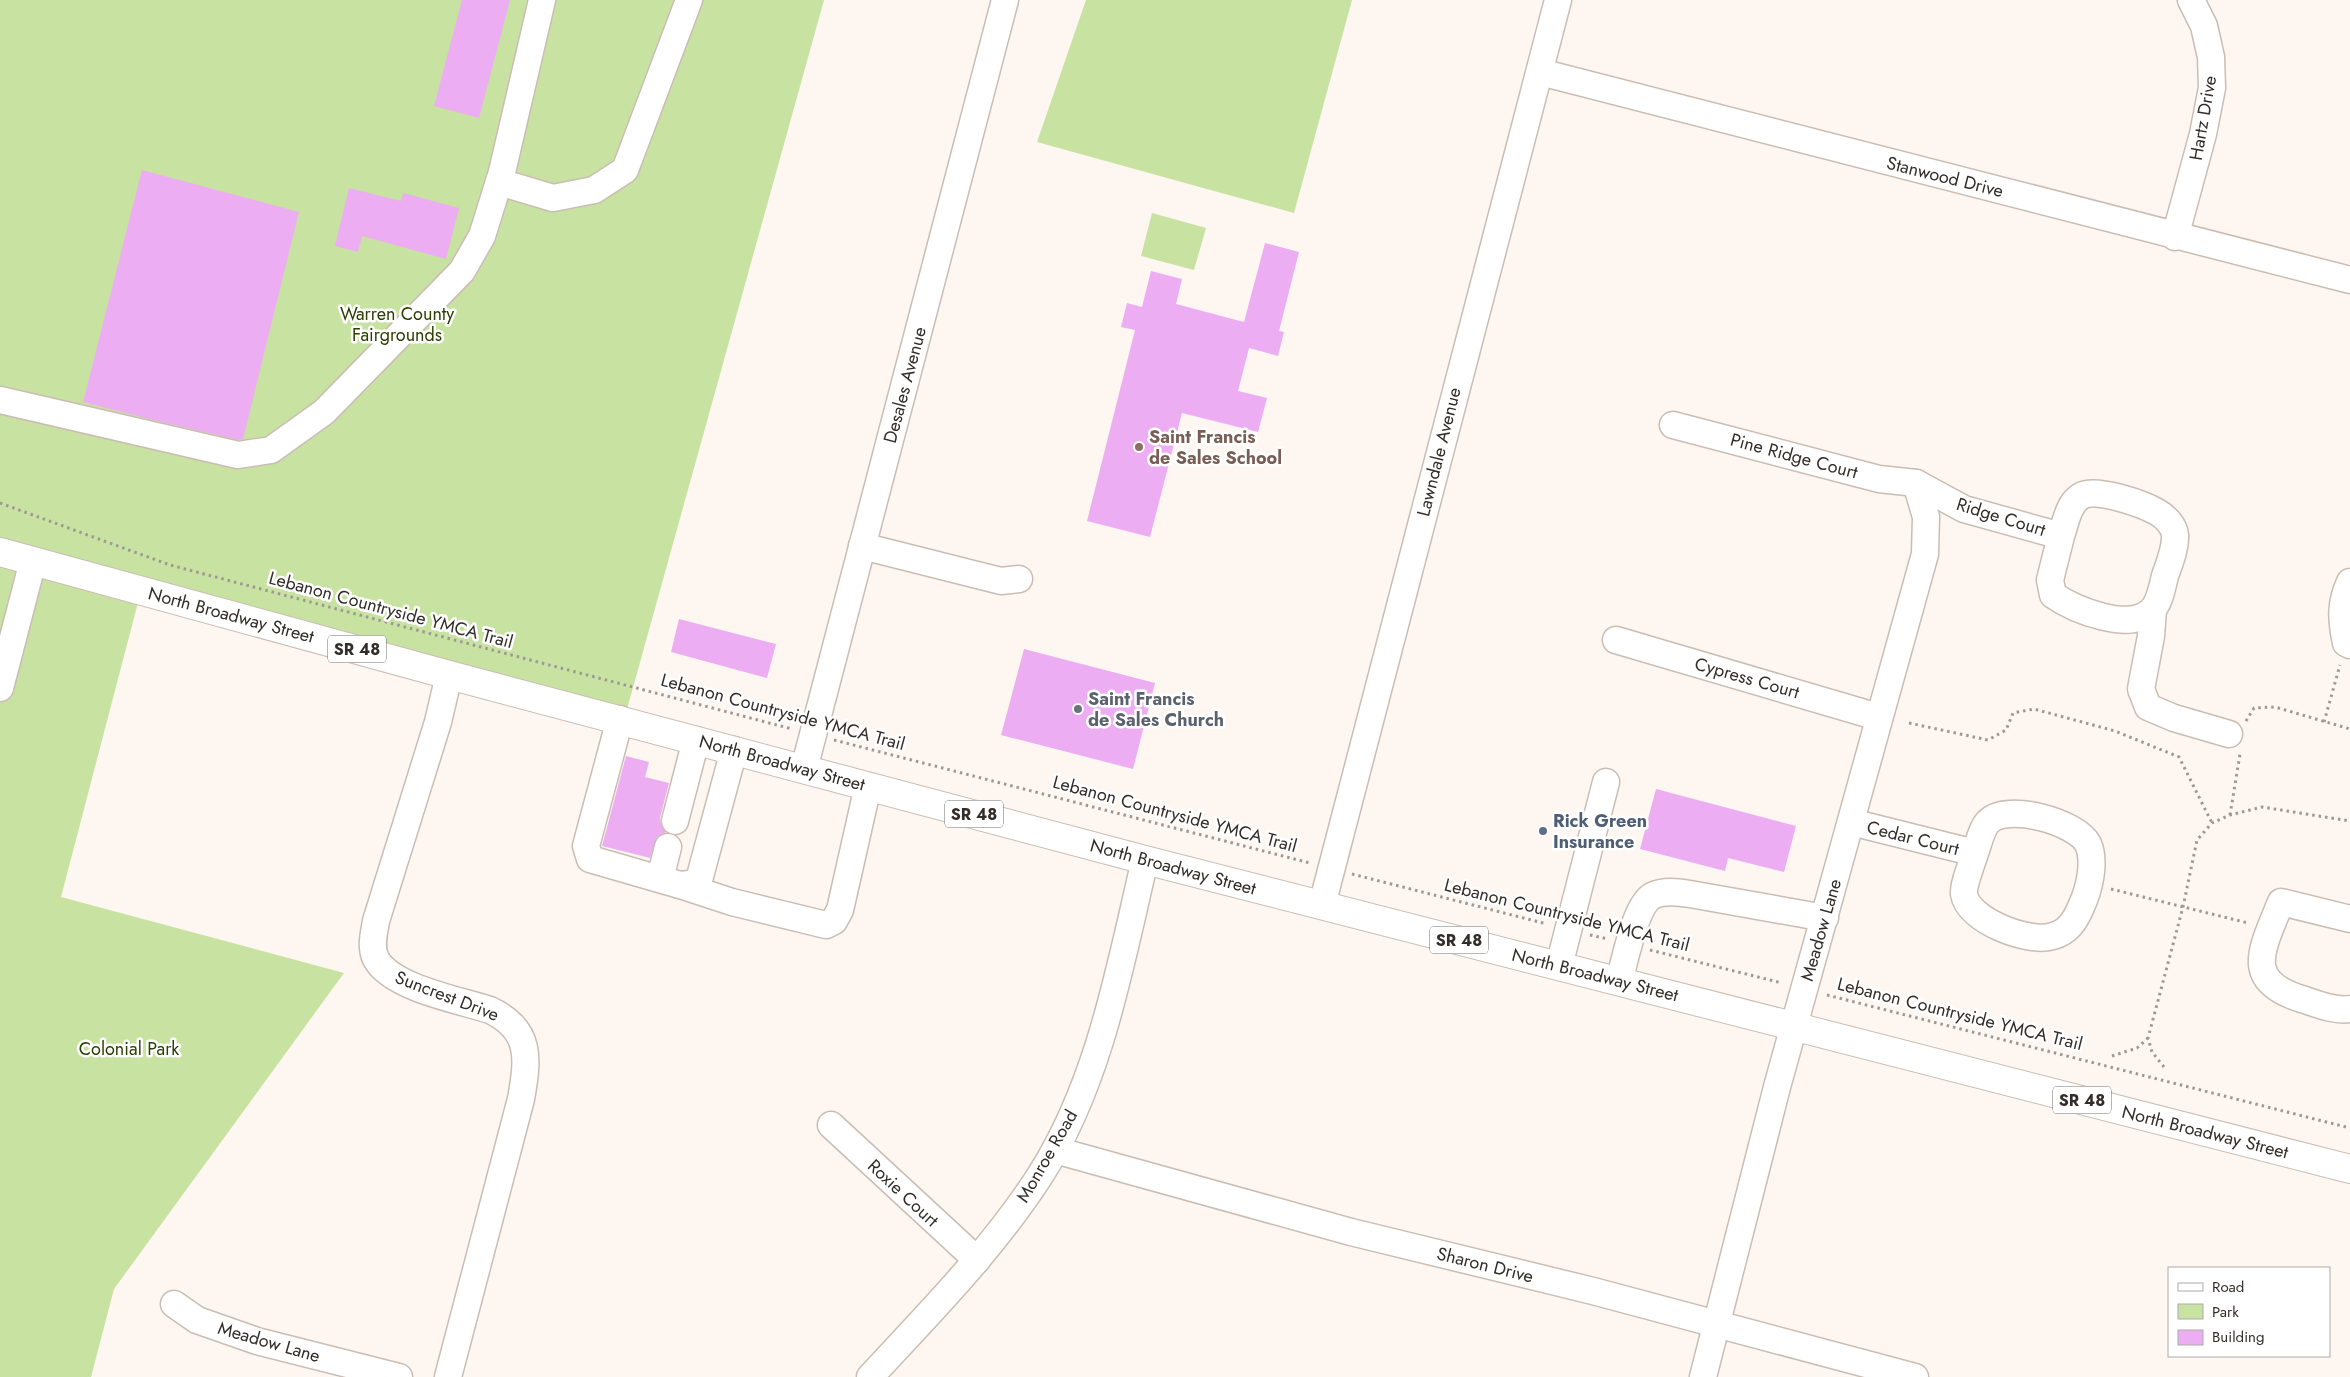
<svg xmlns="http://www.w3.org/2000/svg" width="2350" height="1377" font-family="Jost,sans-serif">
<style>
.green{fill:#c8e2a2}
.building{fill:#edadf3}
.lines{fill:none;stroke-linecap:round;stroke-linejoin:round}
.minor-casing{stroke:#cabdb4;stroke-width:29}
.major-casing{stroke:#cabdb4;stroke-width:30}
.path{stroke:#9f9893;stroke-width:3;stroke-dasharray:2.5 4;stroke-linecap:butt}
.minor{stroke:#fff;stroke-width:26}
.major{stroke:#fff;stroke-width:28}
.education-dot{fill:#8d6e63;stroke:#fff;stroke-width:2}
.worship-dot{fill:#6b7280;stroke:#fff;stroke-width:2}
.service-dot{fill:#5c6f8a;stroke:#fff;stroke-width:2}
.labels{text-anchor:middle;stroke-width:5;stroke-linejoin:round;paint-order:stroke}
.shield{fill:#fff;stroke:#706c6a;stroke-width:1}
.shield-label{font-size:16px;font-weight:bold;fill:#332d2a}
.street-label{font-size:18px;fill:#332d2a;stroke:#fff}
.park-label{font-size:18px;fill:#2b3f00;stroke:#fff}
.education-label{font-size:18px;font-weight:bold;fill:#785e54;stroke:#fff;text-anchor:start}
.worship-label{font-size:18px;font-weight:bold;fill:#5b616d;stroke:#fff;text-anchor:start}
.service-label{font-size:18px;font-weight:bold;fill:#4e5e75;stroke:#fff;text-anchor:start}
</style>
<rect width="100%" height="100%" fill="#fef6f0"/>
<!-- green -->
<g class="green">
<polygon points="0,0 824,0 624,720 141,591 61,897 344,973 114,1289 91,1377 0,1377"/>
<polygon points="1086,0 1352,0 1294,213 1037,142"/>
<polygon points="1152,213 1206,228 1194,270 1141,256"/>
</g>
<!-- building -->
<g class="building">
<polygon points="462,0 510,0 479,118 434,106"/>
<polygon points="142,170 299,212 243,439 239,440 149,419 83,402"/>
<polygon points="349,188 401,201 403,193 459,208 446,259 362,236 358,252 335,246"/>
<polygon points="1265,243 1299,252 1279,331 1284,332 1278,356 1249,348 1238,391 1267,398 1258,432 1182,413 1150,537 1087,521 1135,330 1121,327 1127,303 1142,307 1151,271 1182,279 1176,304 1244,322"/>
<polygon points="679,619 776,644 767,678 671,652"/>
<polygon points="1024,649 1155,683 1133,769 1001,735"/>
<polygon points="626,756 649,762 645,777 669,783 660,818 661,825 666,832 657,837 650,858 602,846"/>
<polygon points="1656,789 1796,826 1784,872 1728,858 1725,871 1640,849"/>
</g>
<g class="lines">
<defs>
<g id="minor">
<polyline points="1540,72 2350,280"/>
<polyline points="499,182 553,198 594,190 625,170 689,0"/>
<polyline points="2175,237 2203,134 2212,88 2211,57 2204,26 2191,0"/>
<polyline points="0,400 238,455 271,450 324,412 462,271 482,236 502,172 542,0"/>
<path d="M1673 425 1879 479 1916 483 1964 509 2061 536 2050 580 2053 595C2075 610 2129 632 2151 611 2160 603 2162 587 2165 576 2169 564 2176 548 2175 535 2174 526 2166 517 2157 512 2143 504 2095 487 2081 496 2068 504 2066 522 2061 536"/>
<polyline points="862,546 1001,581 1019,579"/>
<path d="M2350 582C2340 603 2341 620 2346 643L2350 645"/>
<polyline points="2153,610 2151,636 2141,689 2148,707 2174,718 2229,734"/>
<polyline points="1616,640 1878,717"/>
<polyline points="0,688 33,561"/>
<polyline points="620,719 586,846 590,859 680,885 732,902 826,925 834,921 840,910 868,786"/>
<polyline points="804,769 1005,0"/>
<polyline points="675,821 696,740"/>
<path d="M1851 822 1975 853C1972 863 1963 885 1964 894 1968 921 2030 944 2053 936 2068 932 2075 921 2081 907 2089 890 2096 862 2088 844 2077 822 2006 802 1988 822 1982 828 1978 845 1975 853"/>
<polyline points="660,879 668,847"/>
<polyline points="680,885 690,884 699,880 734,750"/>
<polyline points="1322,905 1558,0"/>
<path d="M2350 919 2281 902C2261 951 2242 982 2305 1000 2320 1005 2335 1011 2350 1009"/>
<polyline points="1559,966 1606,782"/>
<path d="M1619 981C1625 961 1635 906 1652 896 1664 890 1678 892 1690 894L1825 918"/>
<polyline points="831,1125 977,1260"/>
<polyline points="1055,1150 1351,1232 1593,1291 1915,1377"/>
<polyline points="174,1304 197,1320 257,1341 399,1377"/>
<path d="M448 1377 521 1099C528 1059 532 1030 490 1010 459 1000 392 988 376 959 370 947 374 933 376 921L438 722 449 675"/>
<path d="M870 1377C930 1312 993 1249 1041 1174 1100 1081 1120 966 1145 860"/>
<polyline points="1703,1377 1777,1087 1925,554 1926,517 1916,483"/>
</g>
<polyline id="major" points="0,552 449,675 1145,860 2350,1169"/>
</defs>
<!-- minor casing -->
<use href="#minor" class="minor-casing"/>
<!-- major casing -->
<use href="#major" class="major-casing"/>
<!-- path -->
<g class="path">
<polyline points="0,503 170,565 792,729"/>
<polyline points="2246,721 2254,708 2275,707 2350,729"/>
<polyline points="2324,722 2340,665"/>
<polyline points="1909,723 1988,740 2006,730 2013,713 2034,709 2115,731 2179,757 2212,823"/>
<polyline points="834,740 1310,863"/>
<polyline points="2230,815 2240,754"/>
<polyline points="1352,874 1547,924"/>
<polyline points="2111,889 2248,923"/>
<polyline points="1590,935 1608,939"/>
<polyline points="1650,950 1782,983"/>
<polyline points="1827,995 2350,1128"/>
<polyline points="2112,1056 2137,1048 2148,1038"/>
<polyline points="2164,1067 2152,1052 2148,1038 2183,907 2197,840 2212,823 2230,815 2262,807 2350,821"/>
</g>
<!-- minor -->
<use href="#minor" class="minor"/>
<!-- major -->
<use href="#major" class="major"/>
</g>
<!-- markers -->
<circle class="education-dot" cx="1139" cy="447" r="5"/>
<circle class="worship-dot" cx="1078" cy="709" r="5"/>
<circle class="service-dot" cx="1543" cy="831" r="5"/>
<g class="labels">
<!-- shield labels -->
<g class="shield">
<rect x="328" y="635.5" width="58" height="27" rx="4"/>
<rect x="945" y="800.5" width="58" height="27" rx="4"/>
<rect x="1430" y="926.5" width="58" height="27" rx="4"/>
<rect x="2053" y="1086.5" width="58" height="27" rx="4"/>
</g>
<g class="shield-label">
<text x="357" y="655">SR 48</text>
<text x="974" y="820">SR 48</text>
<text x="1459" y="946">SR 48</text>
<text x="2082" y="1106">SR 48</text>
</g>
<!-- street labels -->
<g class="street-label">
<text transform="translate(2203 118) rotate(-80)" y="6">Hartz Drive</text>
<text transform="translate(1945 177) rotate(14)" y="6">Stanwood Drive</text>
<text transform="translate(905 385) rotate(-75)" y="6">Desales Avenue</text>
<text transform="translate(1439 452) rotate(-76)" y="6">Lawndale Avenue</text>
<text transform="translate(1794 456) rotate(15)" y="6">Pine Ridge Court</text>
<text transform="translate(2001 517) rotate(17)" y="6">Ridge Court</text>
<text transform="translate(391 610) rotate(15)" y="6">Lebanon Countryside YMCA Trail</text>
<text transform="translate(231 615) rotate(15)" y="6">North Broadway Street</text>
<text transform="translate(1747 678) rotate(16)" y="6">Cypress Court</text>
<text transform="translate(783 712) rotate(15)" y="6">Lebanon Countryside YMCA Trail</text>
<text transform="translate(782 763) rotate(15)" y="6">North Broadway Street</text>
<text transform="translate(1175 814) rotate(15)" y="6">Lebanon Countryside YMCA Trail</text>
<text transform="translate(1913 838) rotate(14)" y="6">Cedar Court</text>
<text transform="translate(1173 867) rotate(15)" y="6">North Broadway Street</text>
<text transform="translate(1567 915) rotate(14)" y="6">Lebanon Countryside YMCA Trail</text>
<text transform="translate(1821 930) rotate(-74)" y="6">Meadow Lane</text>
<text transform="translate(1595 975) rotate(14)" y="6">North Broadway Street</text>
<text transform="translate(447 996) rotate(21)" y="6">Suncrest Drive</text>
<text transform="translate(1960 1014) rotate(14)" y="6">Lebanon Countryside YMCA Trail</text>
<text transform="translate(2205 1132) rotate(14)" y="6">North Broadway Street</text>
<text transform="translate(1047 1156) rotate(-60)" y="6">Monroe Road</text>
<text transform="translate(903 1193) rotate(43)" y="6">Roxie Court</text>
<text transform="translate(1485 1265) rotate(14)" y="6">Sharon Drive</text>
<text transform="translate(269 1342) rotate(16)" y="6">Meadow Lane</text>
</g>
<!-- park labels -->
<g class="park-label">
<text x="397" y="320">Warren County<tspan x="397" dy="21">Fairgrounds</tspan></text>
<text x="129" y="1055">Colonial Park</text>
</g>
<!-- education labels -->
<g class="education-label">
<text x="1149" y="443">Saint Francis<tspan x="1149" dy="21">de Sales School</tspan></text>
</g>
<!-- worship labels -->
<g class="worship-label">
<text x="1088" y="705">Saint Francis<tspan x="1088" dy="21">de Sales Church</tspan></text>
</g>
<!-- service labels -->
<g class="service-label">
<text x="1553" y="827">Rick Green<tspan x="1553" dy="21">Insurance</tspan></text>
</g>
</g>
<!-- legend -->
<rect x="2168" y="1267" width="162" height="90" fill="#ffffff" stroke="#adabaa"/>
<rect x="2178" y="1283" width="25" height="8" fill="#ffffff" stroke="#adabaa"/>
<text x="2212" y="1292" font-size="15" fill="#332d2a">Road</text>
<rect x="2178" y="1304" width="25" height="15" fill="#c8e2a2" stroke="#adabaa"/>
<text x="2212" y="1317" font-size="15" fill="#332d2a">Park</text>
<rect x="2178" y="1330" width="25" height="15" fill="#edadf3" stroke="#adabaa"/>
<text x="2212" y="1342" font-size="15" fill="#332d2a">Building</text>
</svg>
